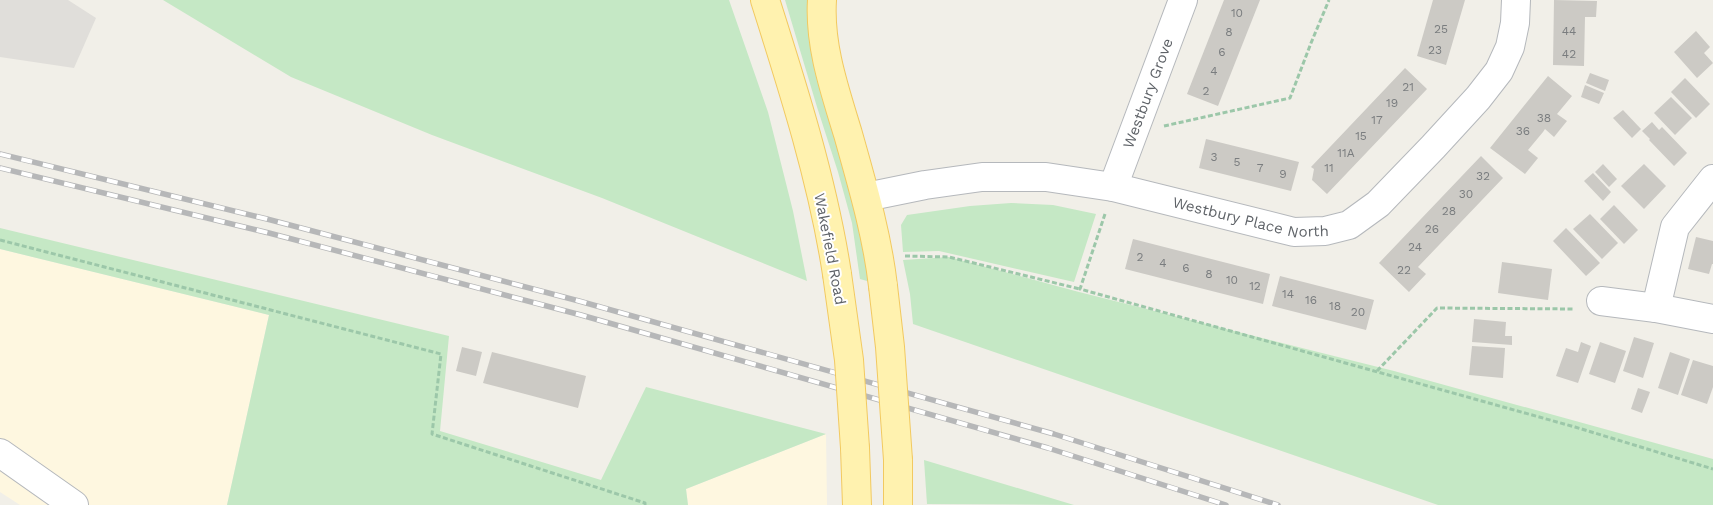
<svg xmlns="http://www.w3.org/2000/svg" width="1713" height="505" font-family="'Work Sans',sans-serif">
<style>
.commercial{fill:#fef7e0}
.industrial{fill:#e0deda}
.green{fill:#c5e8c5}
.building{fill:#cccac5}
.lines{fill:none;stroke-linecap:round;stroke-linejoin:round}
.minor-casing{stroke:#b5b8bc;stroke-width:30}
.major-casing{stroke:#f2c960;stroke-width:30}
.path{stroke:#9cc7a9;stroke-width:3;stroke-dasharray:5 2.5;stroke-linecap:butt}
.minor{stroke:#fff;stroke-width:28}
.major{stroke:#fff2af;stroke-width:28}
.rail-casing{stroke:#b6b7b8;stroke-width:5.5}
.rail{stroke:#fff;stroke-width:4;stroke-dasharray:11;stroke-linecap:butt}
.major-bridge-casing{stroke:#f2c960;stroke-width:30;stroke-linecap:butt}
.major-bridge{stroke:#fff2af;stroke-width:28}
.labels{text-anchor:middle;stroke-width:4;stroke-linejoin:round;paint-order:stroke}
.number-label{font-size:12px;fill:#7a7d7f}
.street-label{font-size:15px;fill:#5f6368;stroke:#fff}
</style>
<rect width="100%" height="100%" fill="#f1efe8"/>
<!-- commercial -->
<g class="commercial">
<polygon points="0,249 269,315 227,505 20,505 0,492"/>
<polygon points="826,434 827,505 688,505 686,489"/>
</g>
<!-- industrial -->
<polygon class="industrial" points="0,0 68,0 96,18 74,68 0,57"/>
<!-- green -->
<g class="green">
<polygon points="163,0 729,0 768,112 793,211 807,281 602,198 432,135 291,77"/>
<polygon points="785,0 813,0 874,283 860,279 852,223 838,172 817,107"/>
<polygon points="1011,203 1053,205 1096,214 1074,282 939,251 903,252 901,225 907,215 970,206"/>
<polygon points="0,228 449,336 440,431 601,480 646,387 826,434 686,489 688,505 227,505 269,315 0,249"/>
<polygon points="949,257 1079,292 1394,371 1713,459 1713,505 1438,505 913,324 910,294 903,260"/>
<polygon points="924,460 1074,505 927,504"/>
</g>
<!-- building -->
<g class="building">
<polygon points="1224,0 1260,0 1218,106 1187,94"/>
<polygon points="1433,0 1465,0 1446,65 1417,56"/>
<polygon points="1554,0 1597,1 1596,17 1585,17 1584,66 1553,65"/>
<polygon points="1696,31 1710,47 1704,53 1713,63 1697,78 1674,52"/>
<polygon points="1405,68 1427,89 1327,194 1312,180 1314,169 1311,167"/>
<polygon points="1590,73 1609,80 1605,91 1586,83"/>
<polygon points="1548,76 1572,96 1557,114 1567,121 1554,137 1545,129 1543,132 1528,150 1538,158 1525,174 1490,148"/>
<polygon points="1685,78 1710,104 1696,118 1671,92"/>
<polygon points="1585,85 1604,93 1599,104 1581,97"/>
<polygon points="1671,97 1692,118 1675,135 1654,113"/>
<polygon points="1623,110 1641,129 1632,138 1613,118"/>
<polygon points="1652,122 1659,130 1662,127 1687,153 1674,166 1649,140 1650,139 1642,131"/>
<polygon points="1206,139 1299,162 1291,191 1199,168"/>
<polygon points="1481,156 1503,178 1418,267 1426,274 1409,292 1379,263"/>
<polygon points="1603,164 1617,179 1609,187 1595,172"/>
<polygon points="1644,164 1666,186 1644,209 1621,186"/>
<polygon points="1593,173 1611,192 1603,201 1584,181"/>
<polygon points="1614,205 1638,230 1624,244 1600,219"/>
<polygon points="1590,214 1618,243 1602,259 1573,229"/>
<polygon points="1566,228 1600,263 1586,276 1553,241"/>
<polygon points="1696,237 1713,241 1713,264 1712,264 1709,274 1688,269"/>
<polygon points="1133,239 1270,274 1263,304 1125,269"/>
<polygon points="1502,262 1552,269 1548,300 1498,293"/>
<polygon points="1280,276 1374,300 1366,330 1272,306"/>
<polygon points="1474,319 1506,322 1505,336 1512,336 1512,345 1472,342"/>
<polygon points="1634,337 1654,343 1643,378 1623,371"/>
<polygon points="1581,342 1591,346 1578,383 1556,376 1566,348 1578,352"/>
<polygon points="1600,342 1626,351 1615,383 1589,374"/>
<polygon points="1472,346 1505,348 1503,378 1469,375"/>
<polygon points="462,347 482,352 476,376 456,371"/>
<polygon points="492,352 586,376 578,408 483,383"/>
<polygon points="1670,352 1690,359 1678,395 1658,388"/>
<polygon points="1693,360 1713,366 1713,387 1707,404 1681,395"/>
<polygon points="1638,388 1650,392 1642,413 1631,409"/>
</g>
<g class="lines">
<defs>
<g id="minor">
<path id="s1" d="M1113 187 1183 0"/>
<path id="s2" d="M866 197 925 185 982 177H1046L1113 187 1294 232 1325 231 1349 225 1378 204 1433 147 1478 98 1499 71 1510 47 1515 23 1516 0"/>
<polyline points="1601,301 1656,308 1713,319"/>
<polyline points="1656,308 1675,227 1713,179"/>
<polyline points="0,453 74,505"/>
</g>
<g id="major">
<path d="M765 0C793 88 823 182 837 274"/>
<path d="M822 0C819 46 835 91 848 134 862 184 877 234 883 286"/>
<polyline points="855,448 857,505"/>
<polyline points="898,460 898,505"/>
</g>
</defs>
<!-- minor casing -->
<use href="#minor" class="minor-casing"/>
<!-- major casing -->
<use href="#major" class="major-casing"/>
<!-- path -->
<g class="path">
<polyline points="1164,126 1290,98 1311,43 1329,0"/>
<polyline points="1105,214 1080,289 1575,427 1713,469"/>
<polyline points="0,240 441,354 432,434 645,503 645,505"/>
<polyline points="905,256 949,257 1080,289"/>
<polyline points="1377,371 1437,308 1575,309"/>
</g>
<!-- minor -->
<use href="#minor" class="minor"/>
<!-- major -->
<use href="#major" class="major"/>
<defs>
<g id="rail">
<polyline points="0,154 267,219 579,301 1054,434 1278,505"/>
<polyline points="0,168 269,233 581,315 1048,448 1226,505"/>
</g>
</defs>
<!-- rail casing -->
<use href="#rail" class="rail-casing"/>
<!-- rail -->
<use href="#rail" class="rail"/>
<defs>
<g id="major-bridge">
<polyline points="837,274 849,360 855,448"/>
<polyline points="883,286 890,347 898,460"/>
</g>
</defs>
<!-- major-bridge casing -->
<use href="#major-bridge" class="major-bridge-casing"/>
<!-- major-bridge -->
<use href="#major-bridge" class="major-bridge"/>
</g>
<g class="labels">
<!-- number labels -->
<g class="number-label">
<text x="1237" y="17">10</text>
<text x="1441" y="33">25</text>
<text x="1569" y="35">44</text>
<text x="1229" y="36">8</text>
<text x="1435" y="54">23</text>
<text x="1222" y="56">6</text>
<text x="1569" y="58">42</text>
<text x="1214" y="75">4</text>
<text x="1408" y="91">21</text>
<text x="1206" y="95">2</text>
<text x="1392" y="107">19</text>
<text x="1544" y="122">38</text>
<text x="1377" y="124">17</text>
<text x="1523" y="135">36</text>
<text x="1361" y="140">15</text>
<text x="1346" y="157">11A</text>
<text x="1214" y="161">3</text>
<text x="1237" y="166">5</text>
<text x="1260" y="172">7</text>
<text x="1329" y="172">11</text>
<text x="1283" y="178">9</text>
<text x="1483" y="180">32</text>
<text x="1466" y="198">30</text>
<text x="1449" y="215">28</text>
<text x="1432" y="233">26</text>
<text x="1415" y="251">24</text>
<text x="1140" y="261">2</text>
<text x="1163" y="267">4</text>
<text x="1186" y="272">6</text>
<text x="1404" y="274">22</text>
<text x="1209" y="278">8</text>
<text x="1232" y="284">10</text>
<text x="1255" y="290">12</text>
<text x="1288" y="298">14</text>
<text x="1311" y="304">16</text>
<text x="1335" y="310">18</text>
<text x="1358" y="316">20</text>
</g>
<!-- street labels -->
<g class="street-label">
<text dy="5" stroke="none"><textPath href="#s1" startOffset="100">Westbury Grove</textPath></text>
<text dy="5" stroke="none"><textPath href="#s2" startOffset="391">Westbury Place North</textPath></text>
<text transform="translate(830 249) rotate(79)" y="5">Wakefield Road</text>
</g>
</g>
</svg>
